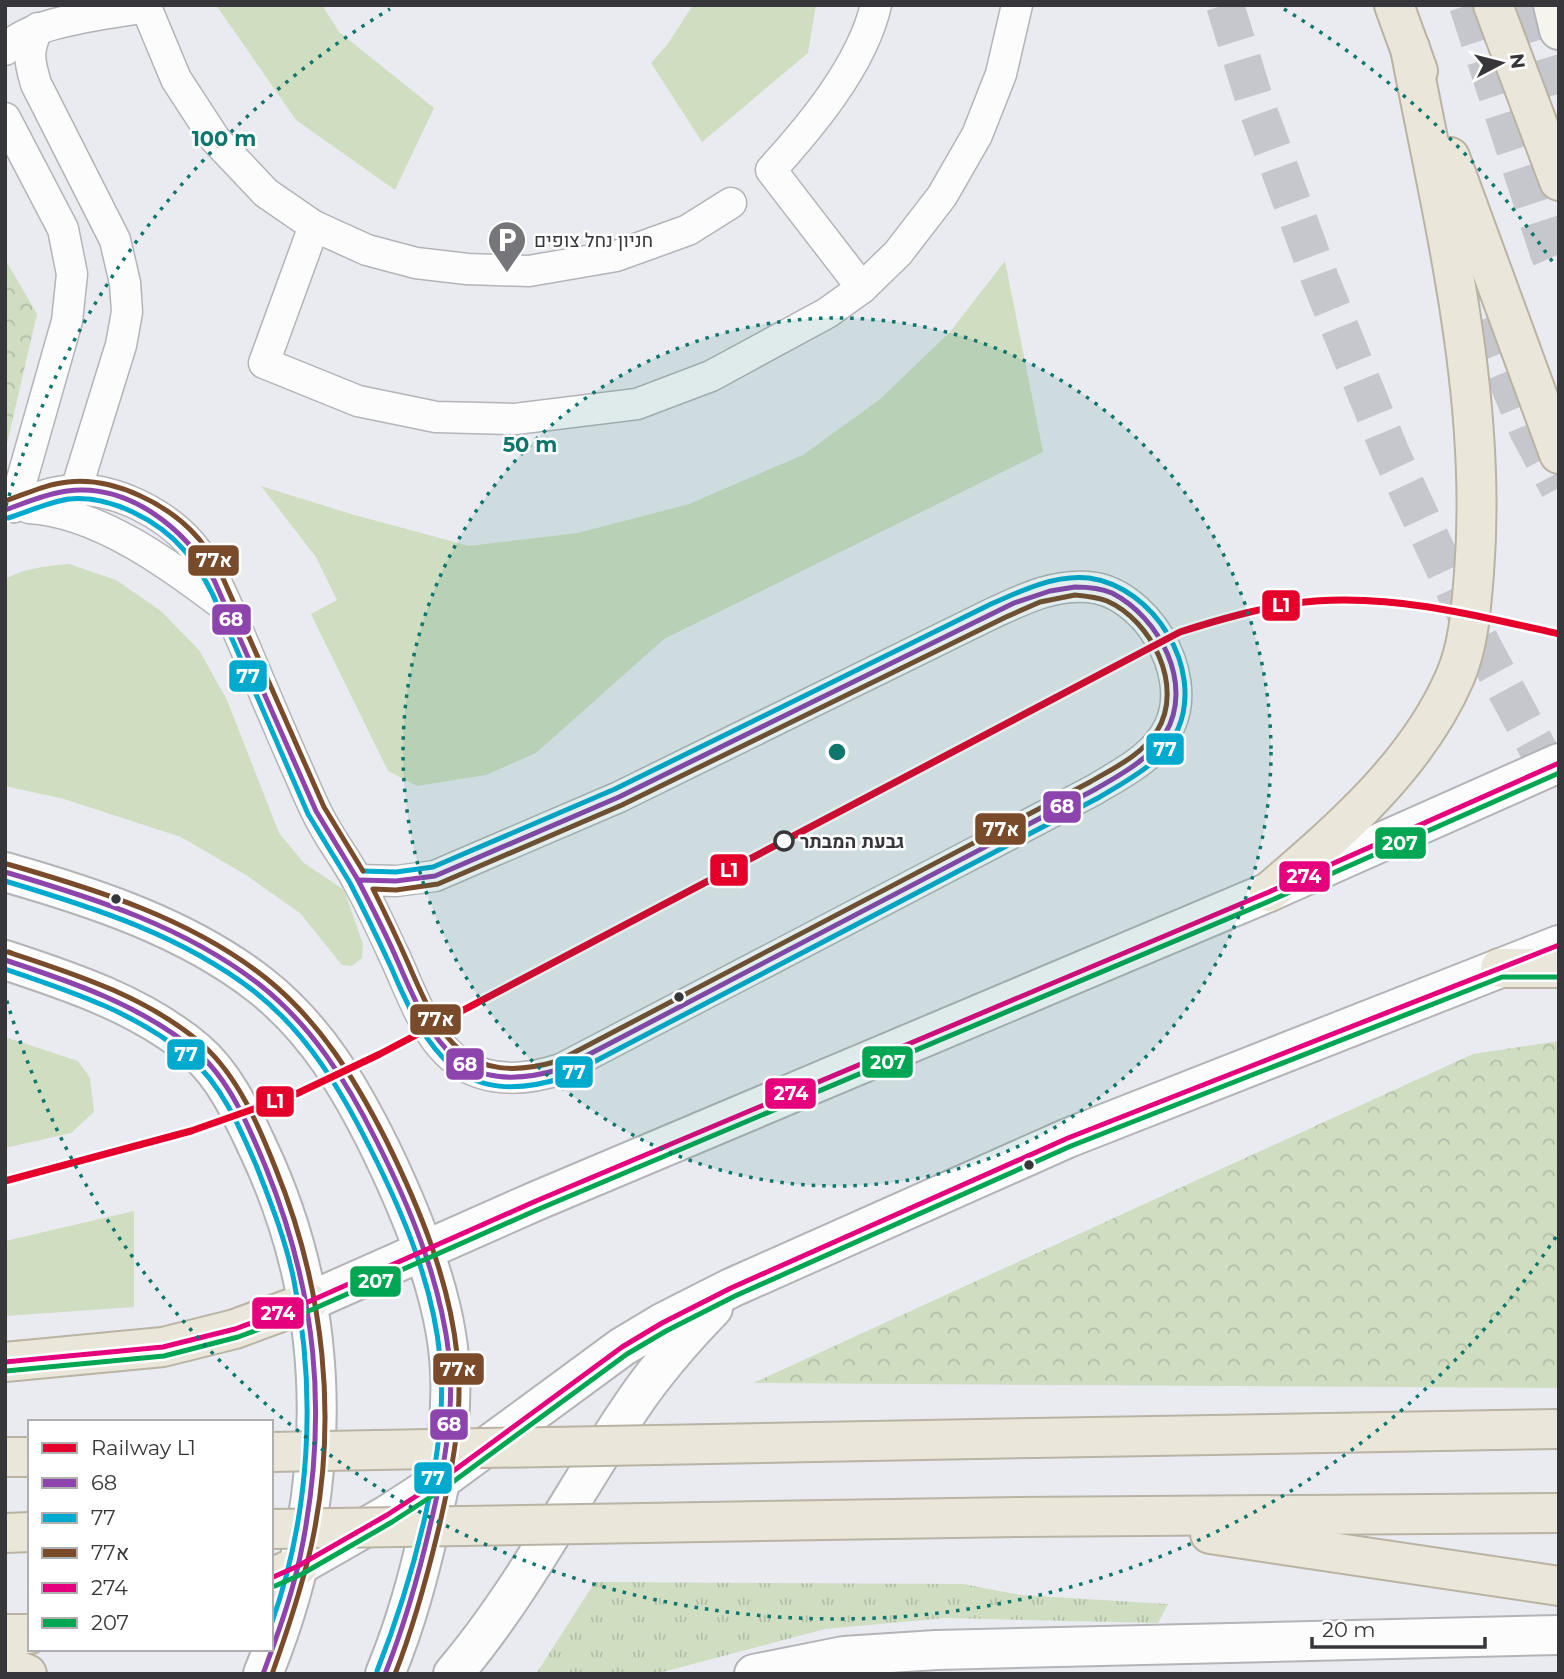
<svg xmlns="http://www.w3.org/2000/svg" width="1564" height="1679" font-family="Montserrat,Heebo,sans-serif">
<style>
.grass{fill:url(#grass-tufts)}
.forest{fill:url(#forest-crowns)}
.park{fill:#cfddc1}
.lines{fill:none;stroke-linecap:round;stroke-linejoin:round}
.trunk-tunnel{stroke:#c6c7cc;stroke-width:38;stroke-dasharray:38 19;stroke-linecap:butt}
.service-casing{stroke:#b3b4b8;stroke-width:33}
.tertiary-casing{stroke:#b3b4b8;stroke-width:42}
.secondary-casing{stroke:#b3b4b8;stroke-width:42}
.trunk-casing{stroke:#b9b3a4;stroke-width:42}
.service{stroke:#fcfcfd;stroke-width:30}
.tertiary{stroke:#fcfcfd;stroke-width:38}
.secondary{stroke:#f6f4ef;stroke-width:38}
.trunk{stroke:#ebe6da;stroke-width:38}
.trunk-bridge-casing{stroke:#b9b3a4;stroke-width:42;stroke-linecap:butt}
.trunk-bridge{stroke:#ebe6da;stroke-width:38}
.bus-1-casing{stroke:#fff;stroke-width:10}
.bus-2-casing{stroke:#fff;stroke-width:10}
.bus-3-casing{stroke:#fff;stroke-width:10}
.bus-4-casing{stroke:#fff;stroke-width:10}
.bus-5-casing{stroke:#fff;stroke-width:10}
.bus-1{stroke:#8e44ad;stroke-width:5}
.bus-2{stroke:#00a9ce;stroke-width:5}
.bus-3{stroke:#7a4b2a;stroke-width:5}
.bus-4{stroke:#e5007d;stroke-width:5}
.bus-5{stroke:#00a651;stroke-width:5}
.rail-1-casing{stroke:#fff;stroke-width:12}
.rail-1{stroke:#e4002b;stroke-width:7}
.ring{fill:none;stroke:#0f766e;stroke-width:3.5;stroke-dasharray:3.5 7}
.stop-dot{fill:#fff;stroke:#37373b;stroke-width:3.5}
.bus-dot{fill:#37373b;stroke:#fff;stroke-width:2.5}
.labels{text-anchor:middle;stroke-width:5;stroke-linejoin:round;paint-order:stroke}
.poi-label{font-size:19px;fill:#37373b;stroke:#fff;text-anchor:start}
.stop-label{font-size:19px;font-weight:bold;fill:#37373b;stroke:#fff;text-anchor:start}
.centre{fill:#0f766e;stroke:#fff;stroke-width:3.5}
.ring-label{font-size:21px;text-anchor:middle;font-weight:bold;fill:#0f766e;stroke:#fff;stroke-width:5;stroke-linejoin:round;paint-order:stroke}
.line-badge{stroke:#fff;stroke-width:2.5}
.badge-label{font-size:19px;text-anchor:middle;font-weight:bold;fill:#fff}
</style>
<defs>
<pattern id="grass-tufts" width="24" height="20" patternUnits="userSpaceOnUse" patternTransform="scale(1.75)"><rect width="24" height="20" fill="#cfddc1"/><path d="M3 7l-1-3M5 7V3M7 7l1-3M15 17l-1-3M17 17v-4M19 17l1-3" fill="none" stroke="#b2bea7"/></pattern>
<pattern id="forest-crowns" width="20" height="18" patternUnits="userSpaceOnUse" patternTransform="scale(1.75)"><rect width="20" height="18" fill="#cfddc1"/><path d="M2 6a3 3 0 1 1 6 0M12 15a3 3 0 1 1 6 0" fill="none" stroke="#b2bea7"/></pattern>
</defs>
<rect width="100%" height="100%" fill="#eaebf0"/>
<!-- grass -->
<polygon class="grass" points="595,1582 963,1584 1020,1595 1168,1604 1158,1623 945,1618 825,1629 655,1674 536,1674"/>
<!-- forest -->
<g class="forest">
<polygon points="5,259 37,314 5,452"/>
<polygon points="1559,1041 1559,1388 753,1383 1473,1054"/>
</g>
<!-- park -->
<g class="park">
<polygon points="216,5 322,5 339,32 434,108 395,190 296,120"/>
<polygon points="693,5 816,5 808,53 702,142 651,63 667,45"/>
<polygon points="1005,261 1043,452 664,639 536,753 486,775 417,786 388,771 311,614 337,600 316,557 261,486 351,514 469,546 578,533 689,504 803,455 879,400 950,332"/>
<path d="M69 564 116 580 161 611 199 650 227 700 279 833 304 863 344 890 363 944 362 958 352 966 342 965 300 913 246 875 181 837 64 799 5 786V579C25 568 46 566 69 564Z"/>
<polygon points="5,1037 78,1061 90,1078 94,1112 71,1133 5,1148"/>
<polygon points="134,1211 134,1307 5,1316 5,1241"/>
</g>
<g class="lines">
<!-- trunk-tunnel -->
<g class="trunk-tunnel">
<polyline points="1225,5 1255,102 1320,279 1391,454 1471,625 1559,788"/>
<polyline points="1468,5 1549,253 1559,275"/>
<polyline points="1524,5 1559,120"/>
<polyline points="1461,267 1528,430 1559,488"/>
</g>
<defs>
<g id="service">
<path d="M38 28C27 51 29 60 36 84L115 240 125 283 127 312 121 345 76 490 59 497"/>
<path d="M5 50C27 21 109 14 146 7L176 79 215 139 266 193 314 226 367 250 416 263 467 269 529 271 616 256 688 230 731 203"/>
<polyline points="5,118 63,229 72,274 67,321 14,507"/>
<polyline points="314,226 264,363 358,401 436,417 515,419 637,404 711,376 827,313 862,288 898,253 942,196 977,135 1001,74 1017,5"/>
<path d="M862 288 771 170C811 126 862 65 876 5"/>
<path d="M14 507C34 498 53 491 75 490 116 488 165 514 191 544 214 571 227 606 241 638 260 683 279 728 299 773 307 791 314 809 324 826 334 844 347 861 357 880 370 903 381 927 392 951 410 987 424 1039 460 1063 490 1083 528 1080 561 1069L1094 790C1122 773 1156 757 1170 725 1194 673 1145 591 1088 587 1052 584 1022 600 991 614L619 797 435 876 396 881 358 880"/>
<path d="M29 508C98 512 169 564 223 605"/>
</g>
<g id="tertiary">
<path d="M5 872C93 897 187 928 260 985 316 1029 350 1087 381 1150 408 1206 436 1272 446 1334 457 1398 446 1460 431 1522 419 1574 406 1624 385 1674"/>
<path d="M5 960C72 982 141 1005 196 1051 225 1076 242 1114 258 1148 338 1317 333 1503 263 1674"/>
<polyline points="308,1302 536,1201 1269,892 1559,763"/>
<polyline points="298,1566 387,1515 441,1480 622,1347 662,1323 731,1288 1068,1138 1559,945"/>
<path d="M453 1674C523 1592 571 1495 631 1407 655 1371 683 1339 713 1308"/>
<polyline points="754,1674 844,1656 936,1650 1559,1635"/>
</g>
<polyline id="secondary" points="1553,5 1559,30"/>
<g id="trunk">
<polyline points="1394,5 1418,71"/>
<polyline points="1493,5 1559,181"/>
<polyline points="1450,157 1559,454"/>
<path d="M1269 892C1340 831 1417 765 1455 677 1469 644 1471 609 1474 573 1488 396 1443 221 1410 48"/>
<polyline points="1500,968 1559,968"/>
<polyline points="5,1362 163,1347 235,1329 308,1302"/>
<polyline points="1034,1438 1559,1429"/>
<polyline points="5,1457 30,1457"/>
<polyline points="1018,1517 1559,1513"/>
<polyline points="5,1533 30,1532"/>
<polyline points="1210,1534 1559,1586"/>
<polyline points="271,1578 298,1566"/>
<polyline points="5,1634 30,1634"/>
<polyline points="5,1665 27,1674"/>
</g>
</defs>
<!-- service casing -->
<use href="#service" class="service-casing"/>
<!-- tertiary casing -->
<use href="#tertiary" class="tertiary-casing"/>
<!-- secondary casing -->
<use href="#secondary" class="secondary-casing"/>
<!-- trunk casing -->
<use href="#trunk" class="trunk-casing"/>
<!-- service -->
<use href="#service" class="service"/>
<!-- tertiary -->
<use href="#tertiary" class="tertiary"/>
<!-- secondary -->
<use href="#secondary" class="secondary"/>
<!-- trunk -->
<use href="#trunk" class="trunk"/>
<defs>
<g id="trunk-bridge">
<polyline points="271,1452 1034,1438"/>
<polyline points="271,1529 1018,1517"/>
</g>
</defs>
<!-- trunk-bridge casing -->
<use href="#trunk-bridge" class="trunk-bridge-casing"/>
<!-- trunk-bridge -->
<use href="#trunk-bridge" class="trunk-bridge"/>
<defs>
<g id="bus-1">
<path d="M5 510C25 503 45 494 67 491 129 483 186 529 214 580L316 811 358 880"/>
<path d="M1075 587C1087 587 1100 588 1112 593 1159 617 1195 684 1165 734 1149 760 1120 775 1094 790L561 1069C459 1099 433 1043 398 962 386 934 372 907 358 880L396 881 435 876 619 797 1014 603 1050 591Z"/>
<path d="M5 872C94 898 186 927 260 985 312 1026 347 1082 376 1140 410 1207 440 1279 449 1355 455 1411 444 1468 431 1522 419 1574 405 1624 385 1674"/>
<path d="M5 960C72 982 141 1005 196 1051 230 1080 249 1127 266 1168 316 1291 328 1411 303 1542 295 1587 279 1631 263 1674"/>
</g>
<g id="bus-2">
<path d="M8 518C28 512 48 502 69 499 110 495 158 520 184 550 196 563 205 579 213 595L308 814 350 883"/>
<path d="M5 881C92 907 182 935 255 992 307 1033 341 1090 370 1148 403 1213 433 1284 440 1357 450 1450 411 1585 377 1671"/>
<path d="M351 885C365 912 378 939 391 967 427 1052 461 1111 565 1077L1098 798C1128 780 1164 762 1178 729 1204 668 1154 587 1089 578 1054 574 1018 592 987 606L615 789 433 867 396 872 363 871"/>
<path d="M5 969C70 991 138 1013 190 1058 222 1085 240 1128 256 1165 271 1203 286 1241 294 1281 317 1394 310 1516 271 1625"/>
</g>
<g id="bus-3">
<path d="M5 501C26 494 46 484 68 482 114 477 169 504 199 539 208 550 215 563 222 576L324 807 363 871"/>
<path d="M1075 595C1086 596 1097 597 1107 601 1151 620 1185 686 1157 731 1142 755 1114 768 1090 782L558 1061C465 1088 440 1038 408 963 397 938 385 913 373 889L396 890 438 884 622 805 1006 617 1040 602Z"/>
<path d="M7 864C98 890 192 919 267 979 320 1022 355 1079 386 1140 419 1207 449 1279 457 1354 464 1412 452 1471 439 1527 427 1577 414 1626 395 1674"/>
<path d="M8 952C75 974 148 997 203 1045 238 1077 258 1124 275 1167 324 1287 339 1420 311 1547 301 1590 287 1632 272 1674"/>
</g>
<g id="bus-4">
<polyline points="5,1362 163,1347 235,1329 308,1302 536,1201 1269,892 1559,763"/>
<polyline points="271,1578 298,1566 387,1515 441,1480 622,1347 662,1323 731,1288 1068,1138 1559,945"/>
</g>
<g id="bus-5">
<polyline points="6,1371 164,1356 238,1337 311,1310 539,1209 1272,900 1559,773"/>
<polyline points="275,1586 302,1574 392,1522 446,1487 627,1354 666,1331 735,1296 1071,1146 1502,977 1559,977"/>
</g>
</defs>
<!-- bus-1 casing -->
<use href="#bus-1" class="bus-1-casing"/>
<!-- bus-2 casing -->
<use href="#bus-2" class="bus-2-casing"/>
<!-- bus-3 casing -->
<use href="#bus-3" class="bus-3-casing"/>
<!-- bus-4 casing -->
<use href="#bus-4" class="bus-4-casing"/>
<!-- bus-5 casing -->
<use href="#bus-5" class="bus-5-casing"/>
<!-- bus-1 -->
<use href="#bus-1" class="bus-1"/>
<!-- bus-2 -->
<use href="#bus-2" class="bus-2"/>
<!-- bus-3 -->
<use href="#bus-3" class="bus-3"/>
<!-- bus-4 -->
<use href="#bus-4" class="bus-4"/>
<!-- bus-5 -->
<use href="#bus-5" class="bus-5"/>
<defs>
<path id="rail-1" d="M5 1181 191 1131 296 1094 380 1054 1180 632C1224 618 1269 605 1316 601 1398 595 1479 616 1559 634"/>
</defs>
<!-- rail-1 casing -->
<use href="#rail-1" class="rail-1-casing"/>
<!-- rail-1 -->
<use href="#rail-1" class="rail-1"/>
</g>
<!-- distance rings -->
<circle cx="837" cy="752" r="434" fill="#0f766e" fill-opacity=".12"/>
<g class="ring">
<circle cx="837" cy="752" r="434"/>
<path d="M1556 1237A867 867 0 0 1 6 998M6 506A867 867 0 0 1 390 9M1284 9A867 867 0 0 1 1556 267"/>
</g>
<!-- icons -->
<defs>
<symbol id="parking-pin" viewBox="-11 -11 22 30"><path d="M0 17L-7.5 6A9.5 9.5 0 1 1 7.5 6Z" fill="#76767a" stroke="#fff"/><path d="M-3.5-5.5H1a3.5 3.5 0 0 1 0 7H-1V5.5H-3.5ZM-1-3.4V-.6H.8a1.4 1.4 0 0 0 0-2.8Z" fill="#fff"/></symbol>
</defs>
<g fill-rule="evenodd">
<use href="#parking-pin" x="485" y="218" width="44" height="60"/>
</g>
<!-- markers -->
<circle class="stop-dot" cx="784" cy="841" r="9"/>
<g class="bus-dot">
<circle cx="116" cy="899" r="6"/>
<circle cx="679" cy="997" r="6"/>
<circle cx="1029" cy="1165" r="6"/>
</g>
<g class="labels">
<!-- poi labels -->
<g class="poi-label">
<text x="534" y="247">חניון נחל צופים</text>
</g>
<!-- stop labels -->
<g class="stop-label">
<text x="800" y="848">גבעת המבתר</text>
</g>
</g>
<circle cx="837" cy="752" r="10" class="centre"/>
<g class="ring-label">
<text x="224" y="146">100 m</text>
<text x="530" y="452">50 m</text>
</g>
<g class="line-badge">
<rect x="187" y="544" width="53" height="33" rx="7" fill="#7a4b2a"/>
<rect x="1261" y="589" width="40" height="33" rx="7" fill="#e4002b"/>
<rect x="211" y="603" width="41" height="33" rx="7" fill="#8e44ad"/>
<rect x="228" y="659" width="40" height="34" rx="7" fill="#00a9ce"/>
<rect x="1145" y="732" width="40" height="34" rx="7" fill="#00a9ce"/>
<rect x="1042" y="790" width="40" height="34" rx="7" fill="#8e44ad"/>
<rect x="974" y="812" width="53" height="34" rx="7" fill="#7a4b2a"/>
<rect x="1374" y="826" width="53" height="34" rx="7" fill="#00a651"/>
<rect x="709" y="853" width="40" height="34" rx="7" fill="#e4002b"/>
<rect x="1278" y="860" width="53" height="33" rx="7" fill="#e5007d"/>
<rect x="409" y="1003" width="53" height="33" rx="7" fill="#7a4b2a"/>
<rect x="166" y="1038" width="40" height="33" rx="7" fill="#00a9ce"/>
<rect x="861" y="1045" width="53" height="34" rx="7" fill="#00a651"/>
<rect x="445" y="1047" width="40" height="34" rx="7" fill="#8e44ad"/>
<rect x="554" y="1055" width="40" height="34" rx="7" fill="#00a9ce"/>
<rect x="764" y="1077" width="53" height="33" rx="7" fill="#e5007d"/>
<rect x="255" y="1085" width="40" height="33" rx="7" fill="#e4002b"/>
<rect x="349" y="1265" width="53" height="33" rx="7" fill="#00a651"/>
<rect x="251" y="1296" width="54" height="34" rx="7" fill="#e5007d"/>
<rect x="432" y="1352" width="53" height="34" rx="7" fill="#7a4b2a"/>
<rect x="429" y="1408" width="40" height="33" rx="7" fill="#8e44ad"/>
<rect x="413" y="1461" width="40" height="34" rx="7" fill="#00a9ce"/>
</g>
<g class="badge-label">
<text x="214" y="567">77א</text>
<text x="1281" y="612">L1</text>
<text x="231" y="626">68</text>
<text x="248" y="683">77</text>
<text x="1165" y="756">77</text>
<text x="1062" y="813">68</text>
<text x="1001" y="836">77א</text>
<text x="1400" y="850">207</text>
<text x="729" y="877">L1</text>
<text x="1304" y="883">274</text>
<text x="436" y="1026">77א</text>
<text x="186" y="1061">77</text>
<text x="888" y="1069">207</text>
<text x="465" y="1071">68</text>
<text x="574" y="1079">77</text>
<text x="791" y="1100">274</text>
<text x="275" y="1108">L1</text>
<text x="376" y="1288">207</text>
<text x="278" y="1320">274</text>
<text x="458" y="1376">77א</text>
<text x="449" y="1431">68</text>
<text x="433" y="1485">77</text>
</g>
<!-- border -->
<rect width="1564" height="1679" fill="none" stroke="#37373b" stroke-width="14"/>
<!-- legend -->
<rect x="28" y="1420" width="245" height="231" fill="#ffffff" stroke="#afafb1" stroke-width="2"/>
<rect x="42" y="1443" width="35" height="10" fill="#e4002b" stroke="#afafb1" stroke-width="2"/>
<text x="91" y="1455" font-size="21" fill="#37373b">Railway L1</text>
<rect x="42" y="1478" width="35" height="10" fill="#8e44ad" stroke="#afafb1" stroke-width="2"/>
<text x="91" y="1490" font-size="21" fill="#37373b">68</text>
<rect x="42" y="1513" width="35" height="10" fill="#00a9ce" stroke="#afafb1" stroke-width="2"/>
<text x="91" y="1525" font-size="21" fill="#37373b">77</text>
<rect x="42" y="1548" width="35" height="10" fill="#7a4b2a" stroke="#afafb1" stroke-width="2"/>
<text x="91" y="1560" font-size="21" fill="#37373b">77א</text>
<rect x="42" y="1583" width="35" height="10" fill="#e5007d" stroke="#afafb1" stroke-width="2"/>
<text x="91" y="1595" font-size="21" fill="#37373b">274</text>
<rect x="42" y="1618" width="35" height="10" fill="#00a651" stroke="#afafb1" stroke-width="2"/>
<text x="91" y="1630" font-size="21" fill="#37373b">207</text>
<!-- north arrow -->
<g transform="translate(1501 63) rotate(83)" stroke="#ffffff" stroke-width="5" paint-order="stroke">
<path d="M0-5L12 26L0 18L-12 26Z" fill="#37373b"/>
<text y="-10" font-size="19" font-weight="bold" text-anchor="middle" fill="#37373b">N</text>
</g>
<!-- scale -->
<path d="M1312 1637v10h173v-10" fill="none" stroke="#37373b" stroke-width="3.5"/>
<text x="1322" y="1637" font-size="21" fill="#37373b" stroke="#ffffff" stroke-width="5" paint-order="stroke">20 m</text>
</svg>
